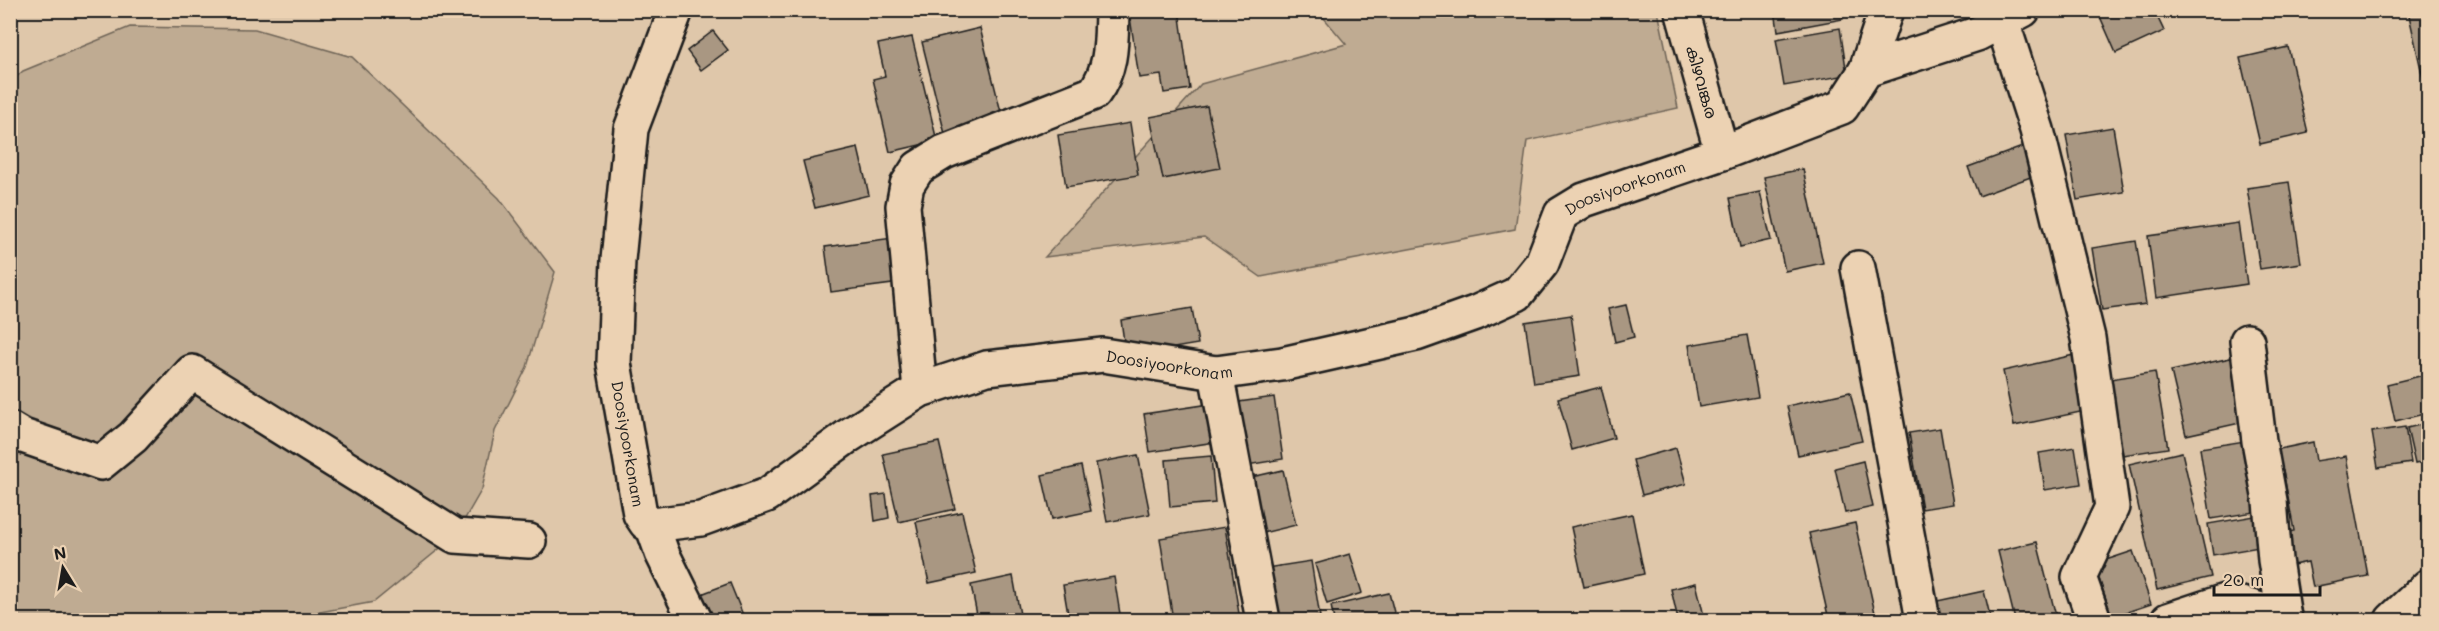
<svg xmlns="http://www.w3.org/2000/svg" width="2439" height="631" font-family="Mali,'Noto Sans Malayalam',sans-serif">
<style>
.green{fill:#bfab92;stroke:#6e6457;stroke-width:1.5}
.building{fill:#a99782;stroke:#1c1c1c;stroke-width:1.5}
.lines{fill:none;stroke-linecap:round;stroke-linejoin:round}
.minor-casing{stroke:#1c1c1c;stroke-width:38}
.minor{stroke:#ecd2b3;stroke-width:33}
.labels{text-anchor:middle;stroke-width:5;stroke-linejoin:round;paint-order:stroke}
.street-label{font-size:16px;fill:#1c1c1c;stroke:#ecd2b3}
</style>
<rect width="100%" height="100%" fill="#dfc7aa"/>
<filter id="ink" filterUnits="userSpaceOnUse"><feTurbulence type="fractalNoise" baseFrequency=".0167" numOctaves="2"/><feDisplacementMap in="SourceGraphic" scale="12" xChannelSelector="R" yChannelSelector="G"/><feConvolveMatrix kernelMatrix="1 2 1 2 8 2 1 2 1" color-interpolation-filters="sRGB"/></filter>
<g filter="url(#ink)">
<!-- green -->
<g class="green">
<polygon points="1318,11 1658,11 1678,108 1527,141 1515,229 1261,277 1204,237 1045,257 1201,84 1346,44"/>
<polygon points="130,27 255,29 352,57 499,198 555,272 527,367 495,431 482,489 455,536 374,602 277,620 11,620 10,83 23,71"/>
</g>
<!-- building -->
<g class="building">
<polygon points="1129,10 1179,10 1190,89 1164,93 1161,75 1139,78"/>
<polygon points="1775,10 1842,10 1843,19 1778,31"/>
<polygon points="2102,10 2154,10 2164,31 2116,53 2098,12"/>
<polygon points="2428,10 2428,101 2408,11"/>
<polygon points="980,28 1004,124 946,138 922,42"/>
<polygon points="1840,28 1847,75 1784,86 1776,39"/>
<polygon points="713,31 728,50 701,70 687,51"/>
<polygon points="912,37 937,141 890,152 873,79 885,76 878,44"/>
<polygon points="2288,47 2308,133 2260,144 2240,58"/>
<polygon points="1207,106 1220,168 1163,179 1150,117"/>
<polygon points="1130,123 1138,175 1066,187 1058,135"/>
<polygon points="2113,127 2124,192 2077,200 2066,135"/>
<polygon points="2025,146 2036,175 1979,196 1968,167"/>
<polygon points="858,148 869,195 815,208 803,161"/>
<polygon points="1803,169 1823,263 1785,271 1764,177"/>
<polygon points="2289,182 2301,263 2260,269 2247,188"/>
<polygon points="1760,192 1771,240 1740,247 1730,198"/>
<polygon points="2238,223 2247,284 2156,298 2148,236"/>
<polygon points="893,238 900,283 831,292 825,247"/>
<polygon points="2136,241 2146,304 2102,310 2092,248"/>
<polygon points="1626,305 1634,337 1615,342 1608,309"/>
<polygon points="1192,308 1198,344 1126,356 1121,320"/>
<polygon points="1571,315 1580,376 1534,383 1525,322"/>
<polygon points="1747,335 1758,397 1699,407 1689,345"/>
<polygon points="2074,355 2085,411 2014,426 2003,371"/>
<polygon points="2235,357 2249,421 2186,435 2171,371"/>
<polygon points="2155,372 2168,448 2123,455 2110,379"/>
<polygon points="2428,374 2428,413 2395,421 2387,384"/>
<polygon points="1601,387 1614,438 1572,450 1558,398"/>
<polygon points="1850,392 1862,441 1798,455 1787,406"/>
<polygon points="1274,397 1283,459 1241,466 1232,403"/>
<polygon points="1209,404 1215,442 1150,452 1144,414"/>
<polygon points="2428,423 2428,461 2415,464 2407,428"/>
<polygon points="2405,427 2411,463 2378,468 2372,432"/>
<polygon points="1940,428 1953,504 1922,509 1909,433"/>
<polygon points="2251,440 2261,511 2211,519 2200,448"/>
<polygon points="939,442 955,509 899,522 883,454"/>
<polygon points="2313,442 2316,461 2346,456 2368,576 2313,587 2308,562 2288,566 2282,533 2294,531 2283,470 2274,472 2270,451"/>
<polygon points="2075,447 2081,484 2045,490 2039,453"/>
<polygon points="1676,448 1686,484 1642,495 1633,460"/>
<polygon points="2182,452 2211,577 2157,590 2129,464"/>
<polygon points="1138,455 1150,514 1107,522 1096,463"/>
<polygon points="1211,456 1215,503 1170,507 1166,460"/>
<polygon points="1863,461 1873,507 1845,513 1835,468"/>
<polygon points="1081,466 1091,511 1052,519 1042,475"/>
<polygon points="1283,470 1296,525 1259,534 1247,478"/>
<polygon points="886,494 889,518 875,521 872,496"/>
<polygon points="962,512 976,573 929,583 916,522"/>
<polygon points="1632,514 1644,574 1584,587 1571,527"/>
<polygon points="2266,514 2271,545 2213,555 2208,524"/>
<polygon points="1855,523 1875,613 1844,620 1829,620 1809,533"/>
<polygon points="1225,527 1240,620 1173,620 1160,538"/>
<polygon points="2037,542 2057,620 2015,620 1998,551"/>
<polygon points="2133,551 2151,604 2112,617 2094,564"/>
<polygon points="1350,554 1362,593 1327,604 1315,564"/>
<polygon points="1311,561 1320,617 1297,620 1268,620 1260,569"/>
<polygon points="1013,576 1021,620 978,620 971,585"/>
<polygon points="1114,577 1121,620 1069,620 1063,585"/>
<polygon points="730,583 745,620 700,620 691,598"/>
<polygon points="1696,583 1705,620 1678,620 1671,589"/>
<polygon points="1984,591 1991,620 1932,620 1928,603"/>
<polygon points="1389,593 1396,620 1334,620 1331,606"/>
</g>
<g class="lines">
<defs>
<g id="minor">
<path id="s1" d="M676 10 631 129 618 260 614 363 640 514 646 523 652 525 701 519 767 495 848 436 920 390 987 368 1103 355 1216 373 1282 364 1416 334 1475 313 1517 294 1542 263 1561 214 1584 200 1722 153 1842 107 1866 70 1977 34 2023 10"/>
<polyline points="1682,10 1722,153"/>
<polyline points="2002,21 2037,130 2088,338 2112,507 2079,577 2094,620"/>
<polyline points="1866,70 1886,10"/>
<polyline points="1858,268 1923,620"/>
<polyline points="2247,341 2259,441 2270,501 2275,560 2284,617"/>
<polyline points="1216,373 1263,620"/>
<path d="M920 390 903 206 907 185 918 168 944 152 1094 93C1113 67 1111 41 1112 10"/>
<polyline points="10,429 20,435 101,463 133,437 192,372 455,536 529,541"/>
<polyline points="652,525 662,553 695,620"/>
<polyline points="2168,620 2228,600 2284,617 2285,620"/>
<polyline points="2392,620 2428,586"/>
</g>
</defs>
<!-- minor casing -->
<use href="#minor" class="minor-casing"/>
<!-- minor -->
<use href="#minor" class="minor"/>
</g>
</g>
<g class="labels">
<!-- street labels -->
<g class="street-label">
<text transform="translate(1702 82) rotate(74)" y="6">കിഴവങ്കര</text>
<text dy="6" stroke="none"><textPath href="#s1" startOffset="1614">Doosiyoorkonam</textPath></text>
<text dy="6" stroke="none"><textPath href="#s1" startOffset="1092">Doosiyoorkonam</textPath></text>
<text dy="6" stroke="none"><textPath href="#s1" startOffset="444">Doosiyoorkonam</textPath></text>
</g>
</g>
<!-- margin -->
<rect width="2439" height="631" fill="none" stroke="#ecd2b3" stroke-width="36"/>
<rect x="18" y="18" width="2403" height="595" fill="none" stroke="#1c1c1c" stroke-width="2" filter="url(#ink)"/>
<!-- north arrow -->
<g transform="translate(63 568) rotate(349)" stroke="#ecd2b3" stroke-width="4.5" paint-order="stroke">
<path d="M0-4.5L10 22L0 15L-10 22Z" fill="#1c1c1c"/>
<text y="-9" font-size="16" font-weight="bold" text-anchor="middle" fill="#1c1c1c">N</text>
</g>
<!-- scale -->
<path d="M2214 586v9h106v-9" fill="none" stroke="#1c1c1c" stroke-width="3"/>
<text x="2223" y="586" font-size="18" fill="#1c1c1c" stroke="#ecd2b3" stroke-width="4.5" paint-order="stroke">20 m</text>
</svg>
